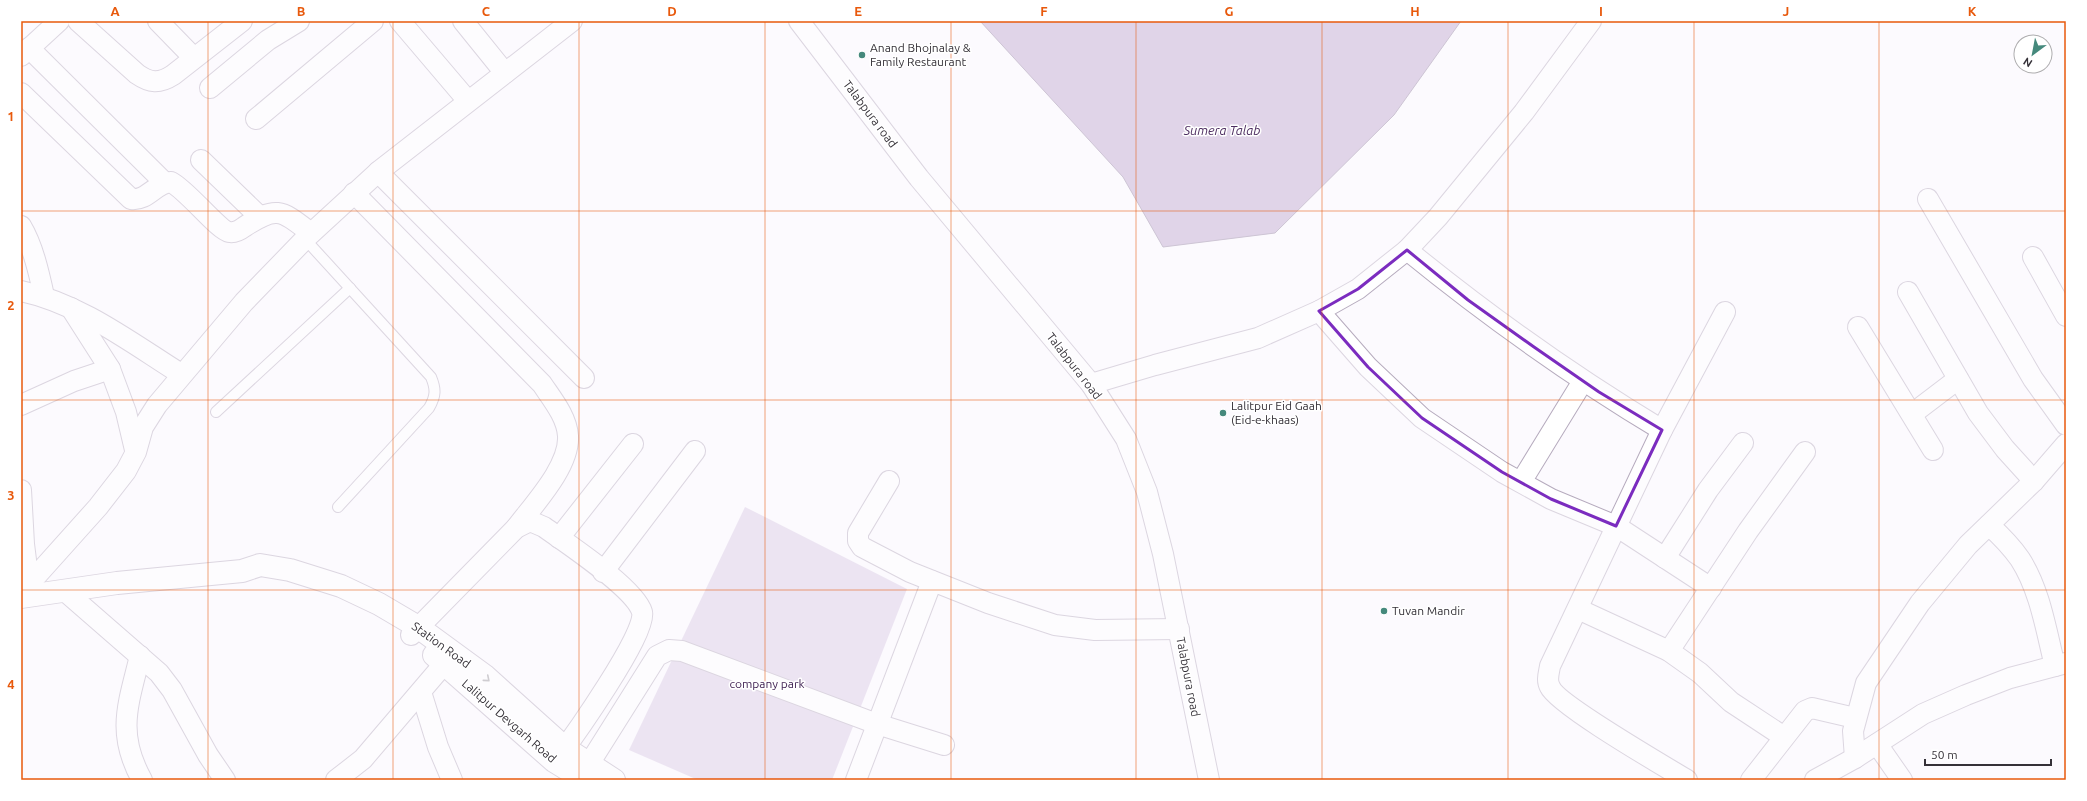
<svg xmlns="http://www.w3.org/2000/svg" width="2087" height="801" font-family="Ubuntu,sans-serif">
<style>
.green{fill:#dacbe5}
.water{fill:#bea7cf;stroke:#9584a2}
.lines{fill:none;stroke-linecap:round;stroke-linejoin:round}
.service-casing{stroke:#b6abbe;stroke-width:12}
.minor-casing{stroke:#b6abbe;stroke-width:22}
.secondary-casing{stroke:#b6abbe;stroke-width:24}
.service{stroke:#fff;stroke-width:10}
.minor{stroke:#fff;stroke-width:20}
.secondary{stroke:#fff;stroke-width:22}
.oneway{stroke:#9a989c}
.marked{fill:none;stroke:#7b2cbf;stroke-width:3;stroke-linejoin:round}
.grid{fill:none;stroke:#e8590c;stroke-width:1;stroke-opacity:0.55}
.poi-dot{fill:#45897c;stroke:#fff;stroke-width:1.5}
.labels{text-anchor:middle;stroke-width:3;stroke-linejoin:round;paint-order:stroke}
.poi-label{font-size:12px;fill:#353138;stroke:#fff;text-anchor:start}
.street-label{font-size:12px;fill:#353138;stroke:#fff}
.park-label{font-size:12px;fill:#3a1b4d;stroke:#fff}
.water-label{font-size:13px;font-style:italic;fill:#4d2d60;stroke:#fff}
.neatline{fill:none;stroke:#e8590c;stroke-width:1.5}
.grid-label{font-size:13px;text-anchor:middle;font-weight:bold;fill:#e8590c}
</style>
<rect width="100%" height="100%" fill="#fcfafe"/>
<!-- green -->
<polygon class="green" points="745,507 907,589 832,780 698,780 629,750"/>
<!-- water -->
<polygon class="water" points="980,21 1461,21 1394,115 1275,233 1163,247 1123,177"/>
<g class="lines">
<defs>
<g id="service">
<path d="M305 239 431 377C436 389 436 396 429 408L338 507"/>
<polyline points="216,412 350,288"/>
</g>
<g id="minor">
<path d="M78 21 137 74C150 83 159 84 173 75L242 21"/>
<polyline points="158,21 194,58"/>
<polyline points="400,21 468,101"/>
<polyline points="463,21 505,73"/>
<polyline points="799,21 919,178 1091,384 1126,439 1147,492 1163,554 1209,780"/>
<polyline points="29,48 165,183"/>
<polyline points="21,56 59,21"/>
<polyline points="210,88 268,40 299,21"/>
<path d="M21 93 131 199C148 201 155 183 171 182 187 190 218 230 229 232 234 233 240 230 244 227 277 205 281 210 311 233"/>
<polyline points="256,119 373,21"/>
<polyline points="201,160 260,217"/>
<polyline points="378,172 584,378"/>
<path d="M354 193 542 384C552 399 567 417 568 436 570 466 534 504 516 528"/>
<polyline points="1928,199 2033,379 2066,425"/>
<path d="M21 226C33 246 39 273 44 296"/>
<path d="M1407 250C1488 316 1572 376 1662 430"/>
<polyline points="2033,257 2066,316"/>
<path d="M21 291C81 304 130 342 181 374"/>
<polyline points="1908,292 1978,413 2005,449 2034,481"/>
<polyline points="71,308 110,369 126,412 135,450"/>
<polyline points="1319,311 1368,367 1422,418 1502,472 1551,499 1616,526 1711,588"/>
<polyline points="1858,327 1933,450"/>
<polyline points="1091,384 1155,365 1258,338 1319,311 1358,289 1407,250 1438,217 1524,112 1591,21"/>
<polyline points="21,405 74,381 110,369"/>
<polyline points="1912,414 1958,379"/>
<polyline points="889,481 858,533 858,541 862,547 910,572 988,603 1055,625 1095,630 1179,629"/>
<polyline points="1521,482 1583,381"/>
<polyline points="21,490 24,544 29,584"/>
<path d="M1989 525C2000 535 2011 546 2020 559 2040 590 2046 630 2055 666"/>
<polyline points="559,538 633,444"/>
<polyline points="1665,558 1708,490 1743,443"/>
<polyline points="603,572 695,451"/>
<polyline points="66,592 159,673 172,690 208,755 225,780"/>
<polyline points="26,597 29,584 98,507 126,471 136,452 143,427 157,405 244,302 305,239 378,172 572,21"/>
<polyline points="1578,609 1669,651 1700,673 1731,702 1784,737"/>
<path d="M411 635 516 528 530 521 544 527C566 543 635 588 642 612 648 632 572 739 556 760"/>
<polyline points="1669,651 1748,531 1805,452"/>
<path d="M140 656C128 705 116 733 142 780"/>
<polyline points="421,692 438,747 452,780"/>
<polyline points="1877,744 1902,780"/>
<polyline points="1855,758 1853,731 1866,683 1920,603 1968,545 2034,481 2066,444"/>
<polyline points="589,764 657,656 669,650 682,651 877,724 944,745"/>
<polyline points="336,780 363,759 444,664"/>
<polyline points="856,780 932,581"/>
<path d="M1687 780C1664 766 1557 704 1550 687 1546 680 1549 673 1550 666L1662 430 1725 312"/>
<polyline points="1751,780 1805,711 1812,708 1855,718"/>
<polyline points="1815,780 1855,758 1923,714 1966,695 2010,678 2066,663"/>
</g>
<g id="secondary">
<polyline points="21,597 117,583 242,571 260,565 290,570 341,586 379,604 418,627 485,676 565,748 614,780"/>
<polyline points="434,655 554,761 585,780"/>
</g>
</defs>
<!-- service casing -->
<use href="#service" class="service-casing"/>
<!-- minor casing -->
<use href="#minor" class="minor-casing"/>
<!-- secondary casing -->
<use href="#secondary" class="secondary-casing"/>
<!-- service -->
<use href="#service" class="service"/>
<!-- minor -->
<use href="#minor" class="minor"/>
<!-- secondary -->
<use href="#secondary" class="secondary"/>
</g>
<!-- one-way arrows -->
<defs><path id="oneway-chevron" d="M-2-3.5L2.5 0L-2 3.5" fill="none" stroke-width="1.6" stroke-linecap="round" stroke-linejoin="round"/></defs>
<use class="oneway" href="#oneway-chevron" transform="translate(487 679) rotate(40)"/>
<!-- marked area -->
<path d="M0 0H2087V801H0ZM1407 250 1468 300 1534 347 1599 392 1662 430 1616 526 1551 499 1502 472 1422 418 1368 367 1319 311 1358 289Z" fill="#fcfafe" fill-opacity=".55" fill-rule="evenodd"/>
<path class="marked" d="M1407 250 1468 300 1534 347 1599 392 1662 430 1616 526 1551 499 1502 472 1422 418 1368 367 1319 311 1358 289Z"/>
<!-- grid -->
<path class="grid" d="M208 21V780M393 21V780M579 21V780M765 21V780M951 21V780M1136 21V780M1322 21V780M1508 21V780M1694 21V780M1879 21V780M21 211H2066M21 400H2066M21 590H2066"/>
<!-- markers -->
<g class="poi-dot">
<circle cx="862" cy="55" r="4"/>
<circle cx="1223" cy="413" r="4"/>
<circle cx="1384" cy="611" r="4"/>
</g>
<g class="labels">
<!-- poi labels -->
<g class="poi-label">
<text x="870" y="52">Anand Bhojnalay &amp;<tspan x="870" dy="14">Family Restaurant</tspan></text>
<text x="1231" y="410">Lalitpur Eid Gaah<tspan x="1231" dy="14">(Eid-e-khaas)</tspan></text>
<text x="1392" y="615">Tuvan Mandir</text>
</g>
<!-- street labels -->
<g class="street-label">
<text transform="translate(870 114) rotate(53)" y="4">Talabpura road</text>
<text transform="translate(1074 366) rotate(52)" y="4">Talabpura road</text>
<text transform="translate(441 645) rotate(36)" y="4">Station Road</text>
<text transform="translate(1188 677) rotate(79)" y="4">Talabpura road</text>
<text transform="translate(509 721) rotate(41)" y="4">Lalitpur Devgarh Road</text>
</g>
<!-- park labels -->
<g class="park-label">
<text x="767" y="688">company park</text>
</g>
<!-- water labels -->
<g class="water-label">
<text x="1222" y="135">Sumera Talab</text>
</g>
</g>
<!-- border -->
<rect width="2087" height="801" fill="none" stroke="#ffffff" stroke-width="44"/>
<!-- north arrow -->
<g transform="translate(2033 54) rotate(212)"><circle r="19" fill="#ffffff" stroke="#aeadaf"/>
<path d="M0-3L7 15L0 10L-7 15Z" fill="#45897c"/>
<text y="-6" font-size="11" font-weight="bold" text-anchor="middle" fill="#353138">N</text>
</g>
<!-- scale -->
<path d="M1925 759v6h126v-6" fill="none" stroke="#353138" stroke-width="2"/>
<text x="1931" y="759" font-size="12" fill="#353138" stroke="#ffffff" stroke-width="3" paint-order="stroke">50 m</text>
<rect x="22" y="22" width="2043" height="757" class="neatline"/>
<g class="grid-label">
<text x="115" y="16">A</text>
<text x="301" y="16">B</text>
<text x="486" y="16">C</text>
<text x="672" y="16">D</text>
<text x="858" y="16">E</text>
<text x="1044" y="16">F</text>
<text x="1229" y="16">G</text>
<text x="1415" y="16">H</text>
<text x="1601" y="16">I</text>
<text x="1786" y="16">J</text>
<text x="1972" y="16">K</text>
<text x="11" y="121">1</text>
<text x="11" y="310">2</text>
<text x="11" y="500">3</text>
<text x="11" y="689">4</text>
</g>
</svg>
